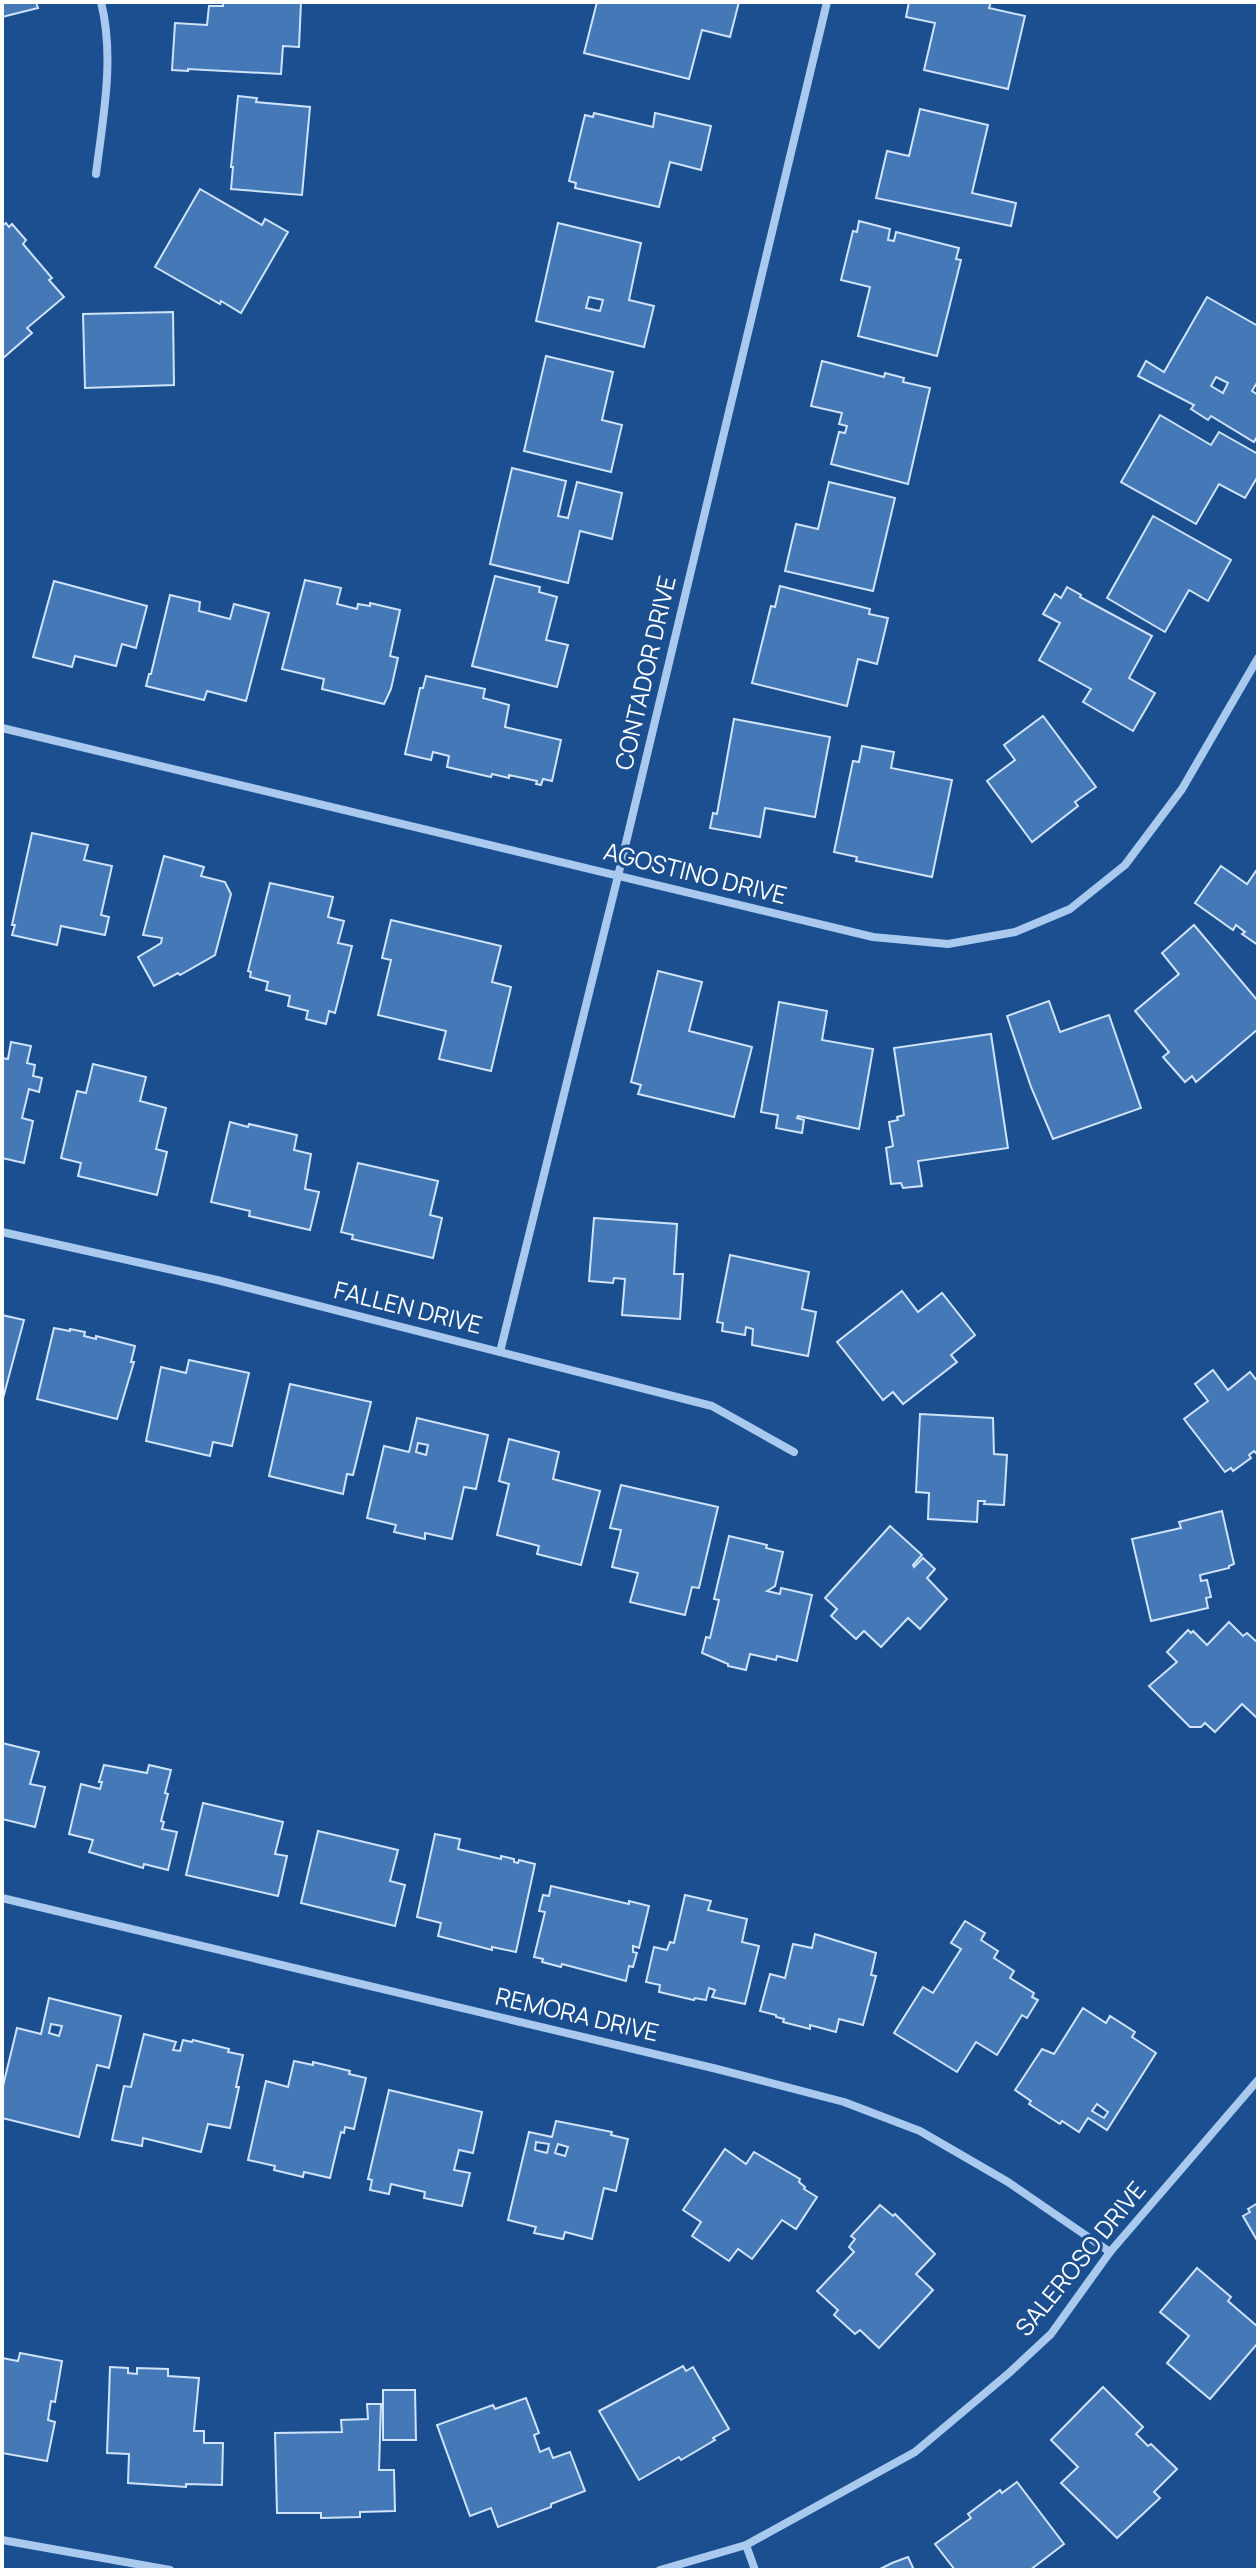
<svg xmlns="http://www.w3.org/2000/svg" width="1260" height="2572" font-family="Manrope,sans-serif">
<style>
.building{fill:#4478b7;stroke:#cfe3fa;stroke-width:2;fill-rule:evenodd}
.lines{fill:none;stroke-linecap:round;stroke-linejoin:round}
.street{stroke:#a9c9ee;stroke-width:8}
.labels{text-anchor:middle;stroke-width:6;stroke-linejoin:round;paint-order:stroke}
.street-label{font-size:24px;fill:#fff;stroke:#1b4f8f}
</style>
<rect width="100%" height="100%" fill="#1b4f8f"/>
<!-- building -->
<g class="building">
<polygon points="2,2 36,2 38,8 2,17"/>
<polygon points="223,2 301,2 299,47 283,46 281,74 188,69 188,71 172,70 175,23 207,25 209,6 223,6"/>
<polygon points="597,2 739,2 730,37 702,30 689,79 584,53"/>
<polygon points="909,2 991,2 989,8 1025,16 1008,89 924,70 935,23 906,17"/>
<polygon points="238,96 257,98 256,102 310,107 302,195 231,189 233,167 231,167"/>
<polygon points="920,109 988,125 972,193 1016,203 1011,226 876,198 887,151 909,156"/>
<polygon points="594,113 653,127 655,113 711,126 701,170 670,162 659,207 575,188 576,183 569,181 585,115 593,117"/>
<polygon points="200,189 262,225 265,219 288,232 241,313 221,301 220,304 155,267"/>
<polygon points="859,221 890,229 888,240 894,241 896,232 959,248 956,259 961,260 937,356 858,336 870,287 841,280 853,231 857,232"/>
<polygon points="6,223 9,227 12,224 26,240 23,244 52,278 49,280 64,297 27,328 32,333 2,359 2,226"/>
<path d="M558 223 641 243 629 300 654 306 644 347 536 321ZM589 297 603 300 600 311 586 308Z"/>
<path d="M1207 297 1258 326V381L1252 391 1258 395V435L1254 442 1211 416 1208 420 1191 409 1194 405 1138 376 1146 361 1164 372ZM1216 377 1228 383 1223 393 1211 386Z"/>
<polygon points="173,312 174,385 85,388 83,314"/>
<polygon points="546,356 613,372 602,420 622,425 611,472 524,451"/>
<polygon points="822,361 884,377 885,373 904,378 903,382 930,388 908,484 831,464 839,432 845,433 847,426 839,424 842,413 811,406"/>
<polygon points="1160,415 1211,445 1219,432 1258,454 1258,476 1245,498 1219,484 1196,524 1121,482"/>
<polygon points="512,468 566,481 558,516 568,518 577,482 622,493 612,539 580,531 568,583 490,564"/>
<polygon points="829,482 895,498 873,591 785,571 796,524 818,529"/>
<polygon points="1153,516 1231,560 1208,601 1189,590 1165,632 1107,598"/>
<polygon points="495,576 540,587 539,592 557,597 546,640 568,645 557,687 472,666"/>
<polygon points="305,580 341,588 337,604 357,609 358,604 370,606 370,603 400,610 390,656 398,658 391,689 384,704 322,689 324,679 282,669"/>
<polygon points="54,581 147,606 136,648 122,644 116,666 75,656 72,667 33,657"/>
<polygon points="780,586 870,609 869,614 888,618 877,664 858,659 847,706 752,683 771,606 775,607"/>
<polygon points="1067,587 1081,595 1080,597 1152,636 1129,678 1155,693 1133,731 1083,702 1091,689 1039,660 1060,623 1043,614 1055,594 1061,598"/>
<polygon points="170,595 200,602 199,611 230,619 234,604 269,613 246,701 207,691 204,700 146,686 149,674 151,674"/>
<polygon points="426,676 485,689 483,698 509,705 505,727 561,740 552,781 543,779 541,785 536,784 537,781 509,775 509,778 492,774 491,777 447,767 449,756 433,752 431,760 405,754 420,688 423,688"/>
<polygon points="1043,716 1096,787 1075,802 1078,806 1032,842 987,781 1015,760 1004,745"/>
<polygon points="734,719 830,737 815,817 765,808 760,837 710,828 713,813 717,814"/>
<polygon points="862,746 894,752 891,768 952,780 932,877 856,861 857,857 834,852 853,761 859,762"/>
<polygon points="32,833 88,845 84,860 112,866 101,915 109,917 105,935 61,926 57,945 12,935 15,925 12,925"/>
<polygon points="164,856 204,867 201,876 225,882 231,894 215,955 180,975 178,973 154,986 138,957 161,943 162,938 143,935"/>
<polygon points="1221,866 1247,884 1258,868 1258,945 1242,934 1245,932 1236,925 1233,930 1195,903"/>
<polygon points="270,883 333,897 328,917 344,921 338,943 352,946 335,1013 329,1011 326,1024 306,1019 308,1011 288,1006 290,996 266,990 268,982 250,977 251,972 248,971"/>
<polygon points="391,920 501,946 492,982 511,987 491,1071 439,1059 446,1031 378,1015 391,960 382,958"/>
<polygon points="1194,925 1258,1001 1258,1029 1196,1082 1192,1076 1185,1082 1163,1057 1169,1052 1135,1011 1179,974 1162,953"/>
<polygon points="658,971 702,982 689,1031 752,1047 734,1117 638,1094 641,1085 631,1082"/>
<polygon points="1049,1001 1060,1032 1109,1015 1141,1108 1053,1139 1031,1087 1007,1016"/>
<polygon points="779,1002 827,1011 822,1040 873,1049 859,1129 798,1116 797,1118 804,1120 802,1133 776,1128 778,1115 761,1112"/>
<polygon points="991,1034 1008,1148 918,1161 922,1186 903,1188 901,1183 891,1184 886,1148 893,1146 889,1122 898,1120 897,1117 904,1115 894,1048"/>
<polygon points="11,1042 31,1046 27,1063 35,1065 33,1076 42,1078 39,1092 29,1089 22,1118 33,1121 24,1163 2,1158 2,1058 8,1059"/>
<polygon points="93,1064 146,1077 140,1101 166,1108 156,1149 167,1152 157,1195 78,1176 81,1163 61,1158 77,1091 86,1093"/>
<polygon points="230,1122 248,1127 249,1124 297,1135 294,1150 311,1154 305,1189 319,1192 310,1230 249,1216 250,1211 211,1202"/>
<polygon points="358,1163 438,1181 430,1215 442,1218 433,1258 352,1239 353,1235 341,1232"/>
<polygon points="594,1218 677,1224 674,1274 683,1274 680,1319 622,1315 625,1279 614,1278 613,1283 589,1281"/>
<polygon points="730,1255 809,1272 802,1309 816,1312 808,1356 752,1345 753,1329 746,1327 745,1335 722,1331 723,1323 717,1322"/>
<polygon points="902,1291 918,1312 942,1293 975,1335 951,1355 957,1362 903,1404 893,1392 883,1400 837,1342"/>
<polygon points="2,1315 24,1320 2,1402"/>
<polygon points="54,1328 70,1331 70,1329 85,1332 84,1336 96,1339 96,1336 135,1346 131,1362 134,1362 117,1419 37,1399"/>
<polygon points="189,1360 249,1373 232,1446 213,1442 210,1456 146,1441 161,1367 186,1373"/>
<polygon points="1213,1370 1228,1390 1250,1372 1258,1382 1258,1455 1254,1451 1249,1455 1251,1458 1233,1471 1231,1468 1225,1472 1184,1419 1208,1401 1195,1384"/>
<polygon points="290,1384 371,1402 353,1475 347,1474 343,1494 269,1476"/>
<polygon points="920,1414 993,1418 994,1454 1007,1455 1004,1505 984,1504 985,1501 978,1501 977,1522 928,1519 929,1493 916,1492"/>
<path d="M417 1418 488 1435 476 1489 464 1487 452 1539 425 1533V1539L394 1532 396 1525 367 1518 384 1446 409 1452ZM418 1443 428 1445 426 1455 416 1452Z"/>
<polygon points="509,1439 559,1452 553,1479 600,1491 581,1565 537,1554 539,1546 497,1535 509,1484 499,1481"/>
<polygon points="621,1485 718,1507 699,1588 692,1587 685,1615 630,1602 638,1573 612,1567 621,1530 610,1528"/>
<polygon points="1222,1511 1234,1564 1229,1566 1229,1568 1200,1575 1201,1581 1207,1580 1211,1597 1206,1598 1208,1608 1151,1621 1132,1539 1181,1528 1179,1522"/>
<polygon points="890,1526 922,1555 913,1565 914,1567 923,1558 935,1569 927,1578 947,1599 920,1629 908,1618 881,1647 864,1631 856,1639 831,1616 837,1609 825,1598"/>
<polygon points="729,1536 767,1545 766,1548 783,1552 775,1586 767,1591 780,1594 781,1588 812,1595 797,1661 777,1656 776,1660 750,1654 746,1670 728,1666 728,1664 702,1653 706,1637 710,1638 719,1600 714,1599"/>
<polygon points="1229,1622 1243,1636 1247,1633 1258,1643 1258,1719 1242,1704 1215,1732 1205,1723 1201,1727 1190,1727 1149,1686 1177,1662 1167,1652 1188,1630 1191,1633 1193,1631 1207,1645"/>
<polygon points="2,1743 39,1752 30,1784 45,1787 35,1827 2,1819"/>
<polygon points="104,1765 147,1773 149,1765 171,1770 165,1793 168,1794 161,1821 164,1822 162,1829 177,1832 168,1870 144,1864 143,1868 89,1852 93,1840 69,1834 81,1784 100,1789 102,1782 99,1782"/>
<polygon points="203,1803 283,1822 275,1854 287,1856 278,1896 186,1875"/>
<polygon points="318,1831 398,1850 390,1881 405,1885 395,1926 301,1903"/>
<polygon points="435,1834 460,1839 458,1849 501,1859 501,1856 514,1859 514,1862 518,1863 519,1860 535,1864 516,1952 492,1947 492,1950 438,1936 441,1923 417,1917"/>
<polygon points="551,1886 629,1904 629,1901 649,1906 639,1948 633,1946 633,1952 637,1953 633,1967 629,1966 626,1981 562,1964 561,1967 542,1962 543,1959 534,1957 545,1912 539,1911 543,1895 549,1896"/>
<polygon points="685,1895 711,1901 708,1910 747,1919 742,1942 759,1946 745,2004 712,1997 715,1990 709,1988 706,2000 695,1998 694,2000 659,1992 660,1985 646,1982 654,1947 667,1950 670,1942 674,1943"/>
<polygon points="965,1921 985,1933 981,1940 998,1951 994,1958 1014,1971 1010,1978 1034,1993 1032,1997 1038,2000 1027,2018 1022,2015 997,2055 976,2042 957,2072 894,2033 923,1987 933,1993 961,1949 951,1943"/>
<polygon points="815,1934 876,1953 871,1975 876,1976 863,2025 839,2019 836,2032 810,2025 810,2029 783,2022 784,2019 776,2017 776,2015 760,2011 770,1974 785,1978 793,1944 812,1948"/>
<path d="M49 1998 121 2016 109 2068 97 2065 79 2137 2 2118V2090L17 2028 41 2034ZM51 2024 62 2026 59 2036 49 2033Z"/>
<path d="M1083 2008 1106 2023 1110 2016 1135 2032 1132 2037 1156 2053 1107 2130 1088 2118 1079 2132 1062 2121 1060 2124 1029 2104 1031 2101 1015 2090 1042 2049 1054 2054ZM1097 2104 1108 2112 1104 2118 1092 2111Z"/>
<polygon points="144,2034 176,2042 173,2050 180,2051 183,2040 192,2042 193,2040 229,2049 228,2052 243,2055 236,2087 239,2087 230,2128 208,2124 201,2152 143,2138 142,2146 112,2140 124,2086 131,2087"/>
<polygon points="294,2061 313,2065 313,2062 350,2071 349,2074 366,2078 354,2129 345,2127 344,2133 341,2132 330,2178 304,2172 303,2177 274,2170 275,2166 248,2160 266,2081 288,2087"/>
<polygon points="389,2090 482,2112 473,2153 459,2150 454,2170 470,2173 462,2206 424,2198 425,2192 391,2184 389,2194 370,2190 372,2180 368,2179"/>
<path d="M556 2121 612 2132 611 2135 628 2139 616 2191 604 2188 592 2239 565 2232 563 2239 534 2233 536 2227 508 2220 529 2132 552 2137ZM536 2142 549 2144 547 2153 535 2150ZM558 2144 568 2147 565 2156 555 2153Z"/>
<polygon points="725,2149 746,2164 754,2152 800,2179 799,2182 805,2187 804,2189 817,2197 796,2229 782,2220 752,2259 738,2249 729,2261 692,2236 701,2222 683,2210"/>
<polygon points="1258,2203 1258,2242 1243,2216 1250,2212 1248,2209"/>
<polygon points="880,2205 893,2216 895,2214 935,2254 916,2274 933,2290 879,2348 860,2330 855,2334 834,2315 838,2310 817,2291 854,2252 849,2247 855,2239 851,2236"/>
<polygon points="1197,2268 1231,2297 1228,2301 1258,2327 1258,2343 1210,2399 1167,2363 1189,2336 1160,2312"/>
<polygon points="20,2353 62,2361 55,2402 51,2401 48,2420 55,2422 47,2461 2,2453 2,2358 18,2361"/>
<polygon points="683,2366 686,2371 693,2367 729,2429 713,2438 715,2440 681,2460 679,2457 639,2480 599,2411"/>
<polygon points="110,2367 128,2368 128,2373 137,2374 137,2368 168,2369 168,2376 199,2378 194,2431 204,2431 204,2443 223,2443 222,2485 186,2484 186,2487 128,2483 129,2454 107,2453"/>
<polygon points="1103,2387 1143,2427 1136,2434 1148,2446 1151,2444 1177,2469 1154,2492 1160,2498 1117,2538 1061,2483 1078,2467 1051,2440"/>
<polygon points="383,2390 415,2390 416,2440 383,2440"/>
<polygon points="526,2398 539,2433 534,2435 540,2452 549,2448 553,2458 570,2452 585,2491 551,2504 551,2507 498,2527 491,2508 470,2516 437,2425 493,2405 495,2409"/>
<polygon points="367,2404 381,2404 379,2470 394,2470 395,2511 360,2512 360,2517 321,2518 321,2513 277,2513 275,2433 342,2432 341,2420 368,2419"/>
<polygon points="1017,2482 1064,2544 1030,2570 955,2570 935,2544 971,2518 968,2514 1000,2490 1002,2493"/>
<polygon points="908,2557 914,2570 878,2570 892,2563"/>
</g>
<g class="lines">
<!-- street -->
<g class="street">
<path d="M96 174C103 117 115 58 101 2"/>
<polyline points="2,728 873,937 948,944 1015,932 1070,909 1125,865 1182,789 1258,658"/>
<polyline points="2,1232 217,1280 712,1406 794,1452"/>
<polyline points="500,1352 618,876 827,2"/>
<polyline points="2,1898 717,2069 844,2102 920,2131 1008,2182 1110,2252"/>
<polyline points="2,2540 170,2570"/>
<polyline points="746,2545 755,2570"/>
<polyline points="660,2570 746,2545 915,2452 1009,2373 1051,2334 1110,2252 1258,2080"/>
</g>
</g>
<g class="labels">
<!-- street labels -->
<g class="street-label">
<text transform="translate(646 673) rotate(-77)" y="8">CONTADOR DRIVE</text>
<text transform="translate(695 874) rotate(14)" y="8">AGOSTINO DRIVE</text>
<text transform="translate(408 1308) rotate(14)" y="8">FALLEN DRIVE</text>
<text transform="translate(577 2015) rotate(13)" y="8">REMORA DRIVE</text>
<text transform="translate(1081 2259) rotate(-51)" y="8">SALEROSO DRIVE</text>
</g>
</g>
<!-- border -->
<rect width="1260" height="2572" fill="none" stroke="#ffffff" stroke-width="8"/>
</svg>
